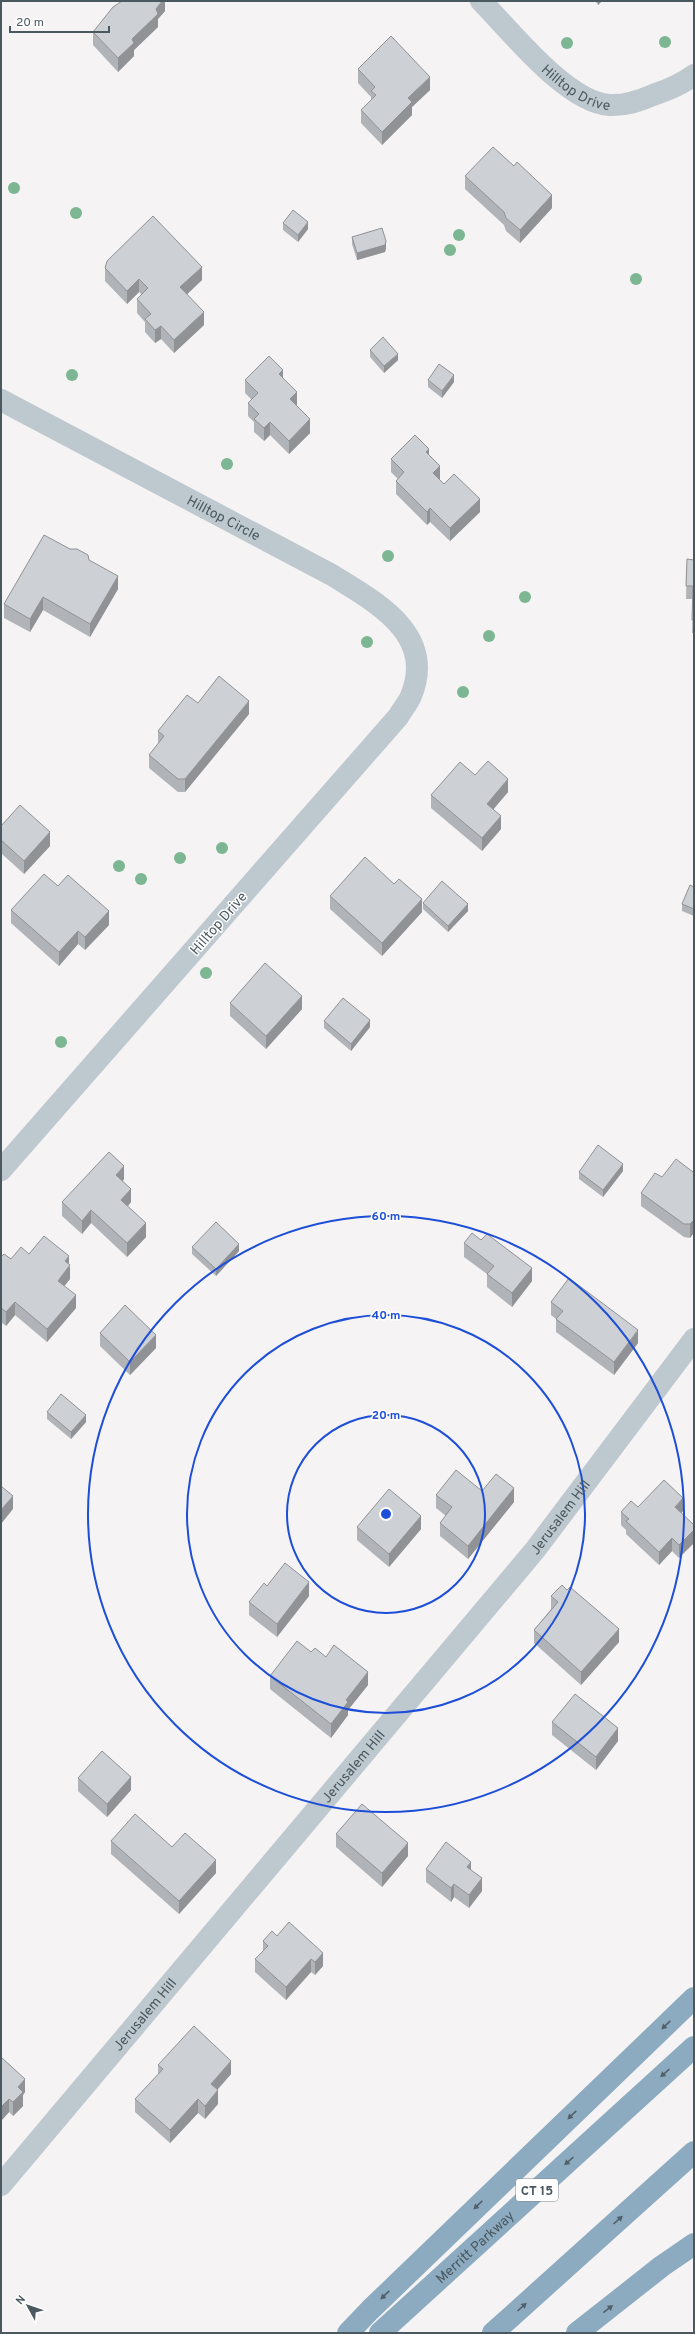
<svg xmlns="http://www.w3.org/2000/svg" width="695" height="2334" font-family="Overpass,sans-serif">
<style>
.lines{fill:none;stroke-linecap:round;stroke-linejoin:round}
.minor{stroke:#bec8cf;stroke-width:22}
.highway{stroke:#8cabc0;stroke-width:22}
.tree{fill:#7cb692}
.wall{fill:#b0b3b7}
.shaded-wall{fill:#909295}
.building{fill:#cdd0d5;stroke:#909295}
.oneway{fill:#51606a}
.ring{fill:none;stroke:#1d4ed8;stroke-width:2}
.labels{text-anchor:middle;stroke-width:3;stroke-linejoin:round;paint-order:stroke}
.shield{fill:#fff;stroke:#808a90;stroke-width:1}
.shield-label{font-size:13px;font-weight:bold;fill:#4a5860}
.street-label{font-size:14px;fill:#4a5860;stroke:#fff}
.centre{fill:#1d4ed8;stroke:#fff;stroke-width:2}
.ring-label{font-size:12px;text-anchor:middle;font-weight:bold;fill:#1d4ed8;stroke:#fff;stroke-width:3;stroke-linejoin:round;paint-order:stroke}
</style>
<rect width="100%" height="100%" fill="#f5f3f3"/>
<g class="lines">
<!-- minor -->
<g class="minor">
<path id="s1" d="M481 1C511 31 566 102 609 105 625 106 639 101 653 95 668 90 682 84 694 75"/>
<path id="s2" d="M1 400 332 575C377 603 436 634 411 696 408 703 402 710 398 717L1 1170"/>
<path id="s3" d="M1 2185 535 1550 694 1339"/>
</g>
<!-- highway -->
<g class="highway">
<polyline points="348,2333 370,2310 694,1998"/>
<path id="s4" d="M380 2333 694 2047"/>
<polyline points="493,2333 694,2152"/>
<polyline points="577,2333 662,2266 694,2244"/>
</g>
</g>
<!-- trees -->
<g class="tree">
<circle cx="665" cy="42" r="6"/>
<circle cx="567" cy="43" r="6"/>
<circle cx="14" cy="188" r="6"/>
<circle cx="76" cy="213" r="6"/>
<circle cx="459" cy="235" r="6"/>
<circle cx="450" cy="250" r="6"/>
<circle cx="636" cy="279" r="6"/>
<circle cx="72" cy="375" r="6"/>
<circle cx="227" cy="464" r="6"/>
<circle cx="388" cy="556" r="6"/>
<circle cx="525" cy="597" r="6"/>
<circle cx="489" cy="636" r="6"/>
<circle cx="367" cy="642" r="6"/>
<circle cx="463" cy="692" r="6"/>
<circle cx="222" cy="848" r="6"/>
<circle cx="180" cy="858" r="6"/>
<circle cx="119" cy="866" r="6"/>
<circle cx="141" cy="879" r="6"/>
<circle cx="206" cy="973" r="6"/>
<circle cx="61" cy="1042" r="6"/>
</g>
<!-- wall -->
<g class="wall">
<polygon points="165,1 165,11 158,19 158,27 134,50 134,56 118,72 93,45 93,32"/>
<polygon points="595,1 602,1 598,5"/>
<polygon points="358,69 430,90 412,107 412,115 382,145 361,123 361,110 371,100 371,97 358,83"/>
<polygon points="465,176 552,208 520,243 506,231 504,225 465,189"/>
<polygon points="283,223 308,229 298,242 283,230"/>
<polygon points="352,237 386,248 385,252 357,260 352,244"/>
<polygon points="105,268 202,280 187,294 204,325 174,353 161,339 155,343 145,332 145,322 137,313 137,299 142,295 139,292 127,304 105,281"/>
<polygon points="370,350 398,360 384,373 370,357"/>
<polygon points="283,379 297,405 296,406 310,433 289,454 270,435 264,441 254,432 254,422 248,416 248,403 252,400 245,393 245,380"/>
<polygon points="428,380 454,382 442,398 428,387"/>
<polygon points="429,455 440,480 444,484 480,512 450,541 430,522 427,525 396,494 396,481 398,479 391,472 391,459"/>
<polygon points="687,559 694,560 694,633 692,633 693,599 686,599"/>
<polygon points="89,560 118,589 90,637 43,610 30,632 4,618 4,604"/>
<polygon points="198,703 249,714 185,792 178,792 149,768 149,755 158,744 158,731"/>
<polygon points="475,775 508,792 493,809 501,829 482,851 431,808 431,795"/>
<polygon points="1,826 50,846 24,874 1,853"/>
<polygon points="394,884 422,912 382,956 330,909 330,896"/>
<polygon points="58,886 109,925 85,950 78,944 59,966 11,923 11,910"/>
<polygon points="694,887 694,916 682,911 682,904"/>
<polygon points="423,903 468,911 448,932 423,909"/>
<polygon points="230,1003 302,1009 266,1049 230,1016"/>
<polygon points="324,1021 370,1027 351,1051 324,1028"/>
<polygon points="623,1171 603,1197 579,1179 579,1172"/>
<polygon points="693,1172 690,1238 684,1237 641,1206 641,1193 662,1177"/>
<polygon points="124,1179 123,1181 131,1202 128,1206 146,1237 127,1257 91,1223 82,1234 62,1216 62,1202"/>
<polygon points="481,1240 532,1281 512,1307 487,1287 487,1274 464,1257 464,1243"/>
<polygon points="192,1247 239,1251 216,1276 192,1254"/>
<polygon points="29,1254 69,1264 70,1279 64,1286 76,1308 47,1342 15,1315 6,1326 1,1322 1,1257 11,1259"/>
<polygon points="551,1302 638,1343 614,1375 556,1332 556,1319 551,1315"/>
<polygon points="100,1333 156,1348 130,1375 100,1346"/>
<polygon points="47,1412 86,1422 71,1439 47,1419"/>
<polygon points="482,1491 514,1502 468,1559 440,1536 440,1523 446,1516 436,1508 436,1495"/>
<polygon points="638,1507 683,1511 681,1513 679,1558 672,1551 659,1565 626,1534 626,1530 621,1525 621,1512"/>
<polygon points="357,1527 421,1529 389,1567 357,1540"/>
<polygon points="267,1586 309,1596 277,1637 249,1615 249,1602"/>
<polygon points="551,1596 619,1642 581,1685 534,1643 534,1630 551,1609"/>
<polygon points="311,1652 326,1657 368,1685 348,1710 348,1715 331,1738 270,1689 270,1676"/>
<polygon points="552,1722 618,1741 596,1770 552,1735"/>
<polygon points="78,1778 131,1790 107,1817 78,1791"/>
<polygon points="336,1834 408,1856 382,1887 336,1847"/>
<polygon points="111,1841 172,1847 216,1873 179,1914 111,1854"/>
<polygon points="426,1869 471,1870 482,1891 469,1908 454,1897 451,1902 426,1882"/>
<polygon points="277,1936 323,1966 315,1975 311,1972 286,2000 255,1972 255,1959 263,1951 263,1941"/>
<polygon points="1,2057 25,2092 23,2095 23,2106 13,2116 9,2112 1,2121"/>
<polygon points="158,2065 231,2074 217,2090 218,2104 205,2119 198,2113 170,2143 135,2112 135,2099 158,2075"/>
</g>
<!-- shaded-wall -->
<g class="shaded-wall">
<polygon points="162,1 165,1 165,11 158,19 158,27 134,50 134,56 118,72 118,58 132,39"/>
<polygon points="598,1 602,1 598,5"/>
<polygon points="430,77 430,90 412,107 412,115 382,145 382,132 408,98"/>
<polygon points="552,195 552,208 520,243 520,230"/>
<polygon points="308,222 308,229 298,242 298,235"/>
<polygon points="386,241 386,248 385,252 357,260 357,253"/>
<polygon points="202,267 202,280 180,301 180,287"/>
<polygon points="139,279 139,292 127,304 127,291"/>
<polygon points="204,312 204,325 174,353 174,340"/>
<polygon points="161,326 161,339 155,343 155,330"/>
<polygon points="398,354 398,360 384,373 384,366"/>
<polygon points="283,370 283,383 279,374"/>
<polygon points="454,375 454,382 442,398 442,391"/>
<polygon points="297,392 297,405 290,412 290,399"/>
<polygon points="310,419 310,433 289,454 289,441"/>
<polygon points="270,422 270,435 264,441 264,428"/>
<polygon points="429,449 429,462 426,452"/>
<polygon points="440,466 440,480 433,473"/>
<polygon points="480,499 480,512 450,541 450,528"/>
<polygon points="430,508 430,522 427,525 427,512"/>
<polygon points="118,576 118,589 90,637 90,624"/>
<polygon points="43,597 43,610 30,632 30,619"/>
<polygon points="249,701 249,714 185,792 185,779"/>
<polygon points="508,779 508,792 487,817 487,804"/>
<polygon points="501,816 501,829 482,851 482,838"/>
<polygon points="50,832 50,846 24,874 24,861"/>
<polygon points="422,899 422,912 382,956 382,943"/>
<polygon points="468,904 468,911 448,932 448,926"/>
<polygon points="109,911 109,925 85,950 85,937"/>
<polygon points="78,931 78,944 59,966 59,952"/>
<polygon points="302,996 302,1009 266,1049 266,1036"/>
<polygon points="370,1020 370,1027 351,1051 351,1044"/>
<polygon points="623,1164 623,1171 603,1197 603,1190"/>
<polygon points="124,1166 124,1179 116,1188 116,1175"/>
<polygon points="131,1189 131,1202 121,1214 121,1200"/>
<polygon points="91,1210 91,1223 82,1234 82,1221"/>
<polygon points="694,1210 694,1233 690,1238 690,1224"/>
<polygon points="146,1223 146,1237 127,1257 127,1243"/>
<polygon points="239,1244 239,1251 216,1276 216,1269"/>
<polygon points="69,1256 69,1268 70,1265 70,1279 58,1294 58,1281 65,1261"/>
<polygon points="532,1268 532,1281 512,1307 512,1293"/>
<polygon points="76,1295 76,1308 47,1342 47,1329"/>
<polygon points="15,1302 15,1315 6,1326 6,1312"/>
<polygon points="638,1330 638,1343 614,1375 614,1362"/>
<polygon points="156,1335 156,1348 130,1375 130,1362"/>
<polygon points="86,1415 86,1422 71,1439 71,1432"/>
<polygon points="514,1488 514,1502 468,1559 468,1546"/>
<polygon points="13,1496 13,1509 1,1524 1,1510"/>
<polygon points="683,1498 683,1511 675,1520 675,1507"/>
<polygon points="421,1516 421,1529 389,1567 389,1554"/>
<polygon points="694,1530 694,1543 679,1558 679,1545"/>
<polygon points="672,1538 672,1551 659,1565 659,1552"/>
<polygon points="309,1582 309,1596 277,1637 277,1624"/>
<polygon points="619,1629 619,1642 581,1685 581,1672"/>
<polygon points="368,1672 368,1685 348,1710 348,1715 331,1738 331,1724 346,1700"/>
<polygon points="618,1728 618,1741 596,1770 596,1757"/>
<polygon points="131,1777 131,1790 107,1817 107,1804"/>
<polygon points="408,1843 408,1856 382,1887 382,1873"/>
<polygon points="216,1860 216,1873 179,1914 179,1901"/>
<polygon points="471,1862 471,1875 467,1867"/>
<polygon points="482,1878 482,1891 469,1908 469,1895"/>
<polygon points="454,1884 454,1897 451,1902 451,1888"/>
<polygon points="323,1953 323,1966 315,1975 315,1962"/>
<polygon points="311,1959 311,1972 286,2000 286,1987"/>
<polygon points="231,2061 231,2074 211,2097 211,2084"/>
<polygon points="25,2079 25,2092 23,2095 23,2106 13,2116 13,2102 18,2087"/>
<polygon points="218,2090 218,2104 205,2119 205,2106"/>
<polygon points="9,2099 9,2112 1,2121 1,2107"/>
<polygon points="198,2099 198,2113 170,2143 170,2130"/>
</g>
<!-- building -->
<g class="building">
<polygon points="122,1 162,1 156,9 158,14 132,39 134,43 118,58 93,32 113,7"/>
<polygon points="391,36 430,77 408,98 412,102 382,132 361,110 376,95 371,91 375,87 358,69"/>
<polygon points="493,147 514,166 517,162 552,195 520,230 506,218 504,212 465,176"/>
<polygon points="293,210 308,222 298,235 283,223"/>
<polygon points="153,216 202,267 180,287 204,312 174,340 161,326 155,330 145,319 151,314 137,299 148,288 139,279 127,291 105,268 107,261"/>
<polygon points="382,228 386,241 385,245 357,253 352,237"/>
<polygon points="383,337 398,354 384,366 370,350"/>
<polygon points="269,356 283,370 279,374 297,392 290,399 310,419 289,441 270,422 264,428 254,419 259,414 248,403 258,393 245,380"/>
<polygon points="439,364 454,375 442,391 428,380"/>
<polygon points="415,435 429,449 426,452 440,466 433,473 444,484 454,474 480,499 450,528 430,508 427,512 396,481 404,472 391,459"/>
<polygon points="44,535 70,549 77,549 88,555 89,560 118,576 90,624 43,597 30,619 4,604"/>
<polygon points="687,559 694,560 694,620 692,620 693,586 686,586"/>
<polygon points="219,676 249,701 185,779 178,779 149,755 164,736 158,731 187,695 198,703"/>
<polygon points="488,761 508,779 487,804 501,816 482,838 431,795 460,762 475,775"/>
<polygon points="20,805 50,832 24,861 1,840 1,826"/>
<polygon points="365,857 394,884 399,879 422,899 382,943 330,896"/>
<polygon points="44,874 58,886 68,875 109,911 85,937 78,931 59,952 11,910"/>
<polygon points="442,881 468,904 448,926 423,903"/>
<polygon points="690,885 694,887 694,909 682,904"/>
<polygon points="265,963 302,996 266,1036 230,1003"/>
<polygon points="343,998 370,1020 351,1044 324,1021"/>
<polygon points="598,1145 623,1164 603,1190 579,1172"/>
<polygon points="109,1152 124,1166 116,1175 131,1189 121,1200 146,1223 127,1243 91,1210 82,1221 62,1202"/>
<polygon points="676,1159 693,1172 694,1170 694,1220 690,1224 684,1224 641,1193 655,1173 662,1177"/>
<polygon points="216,1222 239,1244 216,1269 192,1247"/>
<polygon points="472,1233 481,1240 487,1234 532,1268 512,1293 487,1274 494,1266 464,1243"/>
<polygon points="44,1236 69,1256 65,1261 70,1265 58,1281 76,1295 47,1329 15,1302 6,1312 1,1308 1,1272 2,1271 1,1271 1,1257 4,1254 11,1259 21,1247 29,1254"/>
<polygon points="569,1278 638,1330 614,1362 556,1319 563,1311 551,1302"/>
<polygon points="125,1305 156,1335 130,1362 100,1333"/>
<polygon points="61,1394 86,1415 71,1432 47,1412"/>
<polygon points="456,1470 482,1491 496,1474 514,1488 468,1546 440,1523 452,1507 436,1495"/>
<polygon points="664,1480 683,1498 675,1507 694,1525 694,1530 679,1545 672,1538 659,1552 626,1521 629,1519 621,1512 631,1501 638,1507"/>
<polygon points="1,1486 13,1496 1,1510"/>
<polygon points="389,1489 421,1516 389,1554 357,1527"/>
<polygon points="285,1563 309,1582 277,1624 249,1602 264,1583 267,1586"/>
<polygon points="562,1585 567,1590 570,1587 619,1629 581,1672 534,1630 558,1602 551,1596"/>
<polygon points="297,1641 311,1652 315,1648 326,1657 334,1645 368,1672 346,1700 348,1702 331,1724 270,1676"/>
<polygon points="575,1694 618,1728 596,1757 552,1722"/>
<polygon points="102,1751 131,1777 107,1804 78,1778"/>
<polygon points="362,1804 408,1843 382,1873 336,1834"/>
<polygon points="135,1814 172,1847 185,1833 216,1860 179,1901 111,1841"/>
<polygon points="446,1842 471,1862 467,1867 482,1878 469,1895 454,1884 451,1888 426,1869"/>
<polygon points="289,1922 323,1953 315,1962 311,1959 286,1987 255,1959 268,1946 263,1941 272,1931 277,1936"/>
<polygon points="194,2026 231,2061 211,2084 218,2090 205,2106 198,2099 170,2130 135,2099 163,2069 158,2065"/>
<polygon points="1,2057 25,2079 18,2087 23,2092 13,2102 9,2099 1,2107"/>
</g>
<!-- one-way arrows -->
<defs><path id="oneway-solid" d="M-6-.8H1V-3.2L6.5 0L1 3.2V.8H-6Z"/></defs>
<g class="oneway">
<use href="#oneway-solid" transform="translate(666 2025) rotate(136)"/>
<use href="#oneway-solid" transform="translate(665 2073) rotate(138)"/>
<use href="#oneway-solid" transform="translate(572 2115) rotate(136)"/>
<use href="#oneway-solid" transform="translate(569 2161) rotate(138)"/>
<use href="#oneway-solid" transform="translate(478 2205) rotate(136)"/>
<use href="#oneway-solid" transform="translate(618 2220) rotate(-42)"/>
<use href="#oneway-solid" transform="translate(385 2295) rotate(136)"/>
<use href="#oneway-solid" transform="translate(522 2307) rotate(-42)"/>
<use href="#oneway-solid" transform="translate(608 2309) rotate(-38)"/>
</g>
<!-- distance rings -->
<g class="ring">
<circle cx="386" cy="1514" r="99"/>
<circle cx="386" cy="1514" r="199"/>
<circle cx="386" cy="1514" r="298"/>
</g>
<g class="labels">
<!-- shield labels -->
<rect class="shield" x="516" y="2179" width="42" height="22" rx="3"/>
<g class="shield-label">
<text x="537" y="2195">CT 15</text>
</g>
<!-- street labels -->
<g class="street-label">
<text dy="5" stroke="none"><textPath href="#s1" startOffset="130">Hilltop Drive</textPath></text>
<text dy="5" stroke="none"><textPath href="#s2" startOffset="252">Hilltop Circle</textPath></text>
<text transform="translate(218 923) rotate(-49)" y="5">Hilltop Drive</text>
<text dy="5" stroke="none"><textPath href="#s3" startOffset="871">Jerusalem Hill</textPath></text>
<text dy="5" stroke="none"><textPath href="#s3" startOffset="547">Jerusalem Hill</textPath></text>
<text dy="5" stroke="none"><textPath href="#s3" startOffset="223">Jerusalem Hill</textPath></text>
<text dy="5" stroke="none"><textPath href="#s4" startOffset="128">Merritt Parkway</textPath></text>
</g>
</g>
<circle cx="386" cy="1514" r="6" class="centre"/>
<g class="ring-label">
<text x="386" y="1220">60 m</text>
<text x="386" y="1319">40 m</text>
<text x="386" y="1419">20 m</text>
</g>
<!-- border -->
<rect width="695" height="2334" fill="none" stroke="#4a5860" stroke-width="4"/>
<!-- north arrow -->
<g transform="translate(28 2306) rotate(310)" stroke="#ffffff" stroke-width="3" paint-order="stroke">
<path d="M0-3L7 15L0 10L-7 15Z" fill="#4a5860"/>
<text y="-6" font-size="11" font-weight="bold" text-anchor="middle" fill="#4a5860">N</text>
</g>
<!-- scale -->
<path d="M10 26v6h99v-6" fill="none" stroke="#4a5860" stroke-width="2"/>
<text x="16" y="26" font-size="12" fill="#4a5860" stroke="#ffffff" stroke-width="3" paint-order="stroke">20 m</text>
</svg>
